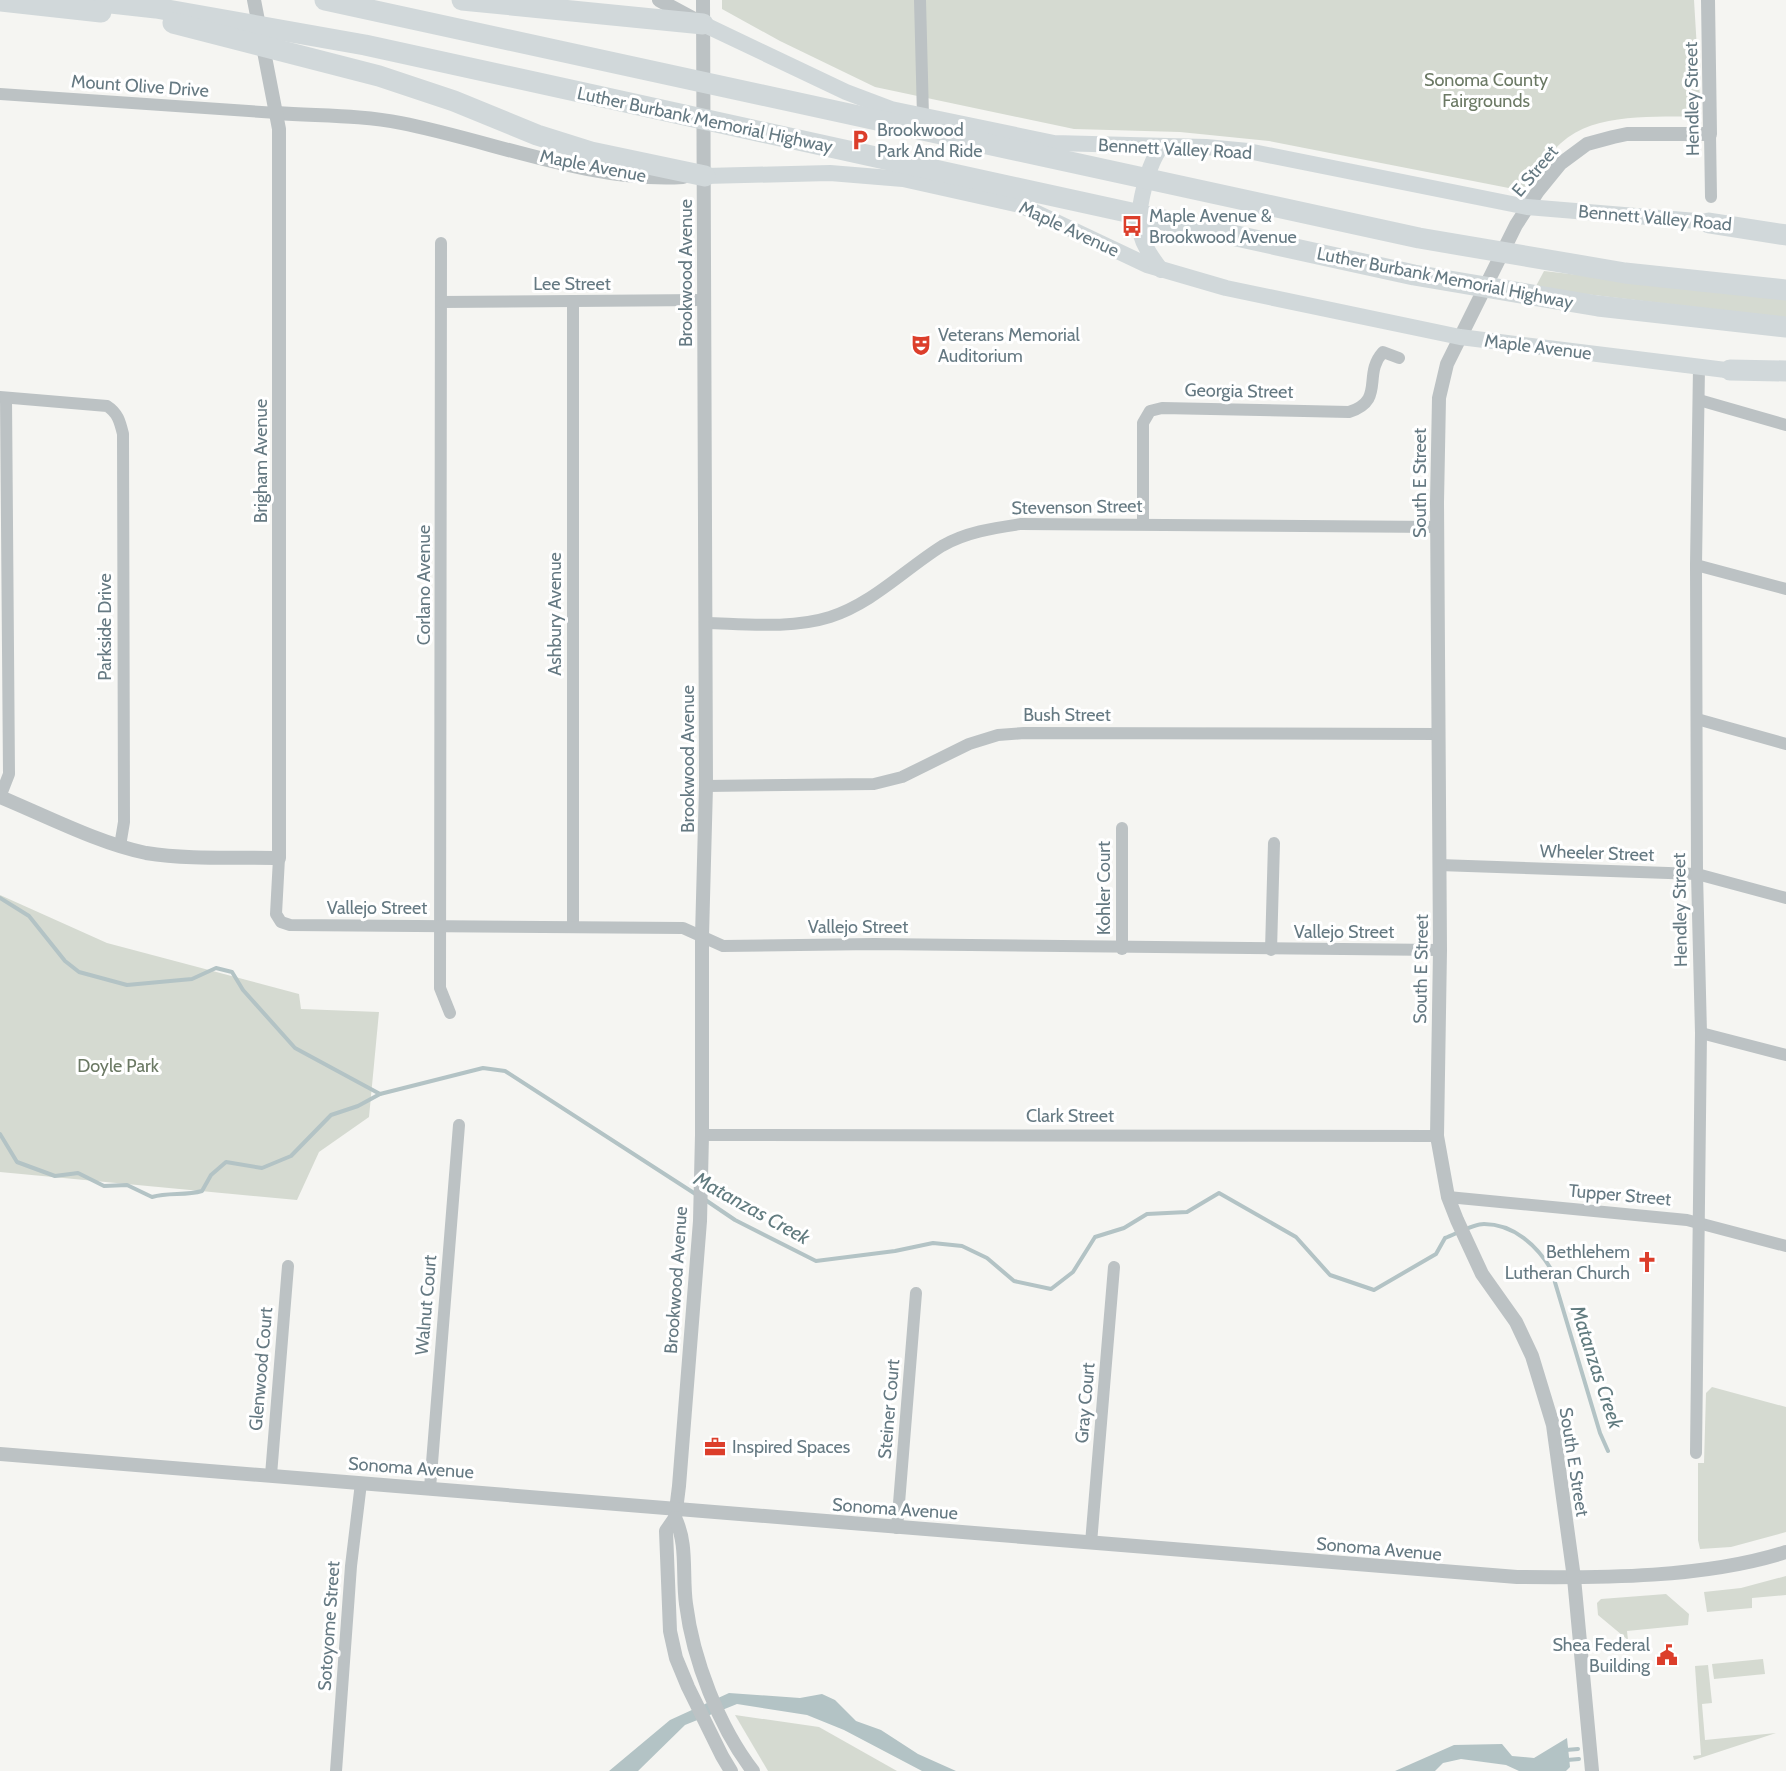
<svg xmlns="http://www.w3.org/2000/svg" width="1786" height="1771" font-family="Cabin,sans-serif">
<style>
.green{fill:#d5dad1}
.water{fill:#b3c3c5}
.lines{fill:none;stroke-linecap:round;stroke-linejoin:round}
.stream{stroke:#b3c3c5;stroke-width:4}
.minor{stroke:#bcc2c4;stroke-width:12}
.tertiary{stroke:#bcc2c4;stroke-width:14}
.secondary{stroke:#d1d8da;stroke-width:16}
.motorway{stroke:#d1d8da;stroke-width:21}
.labels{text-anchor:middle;stroke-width:6;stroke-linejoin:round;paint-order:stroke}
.park-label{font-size:18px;fill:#6b7964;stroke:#fff}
.street-label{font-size:18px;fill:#657982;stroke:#fff}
.poi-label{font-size:18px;fill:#657982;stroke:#fff;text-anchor:start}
.water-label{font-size:20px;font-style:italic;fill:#617b7f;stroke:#fff}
</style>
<rect width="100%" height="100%" fill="#f5f5f2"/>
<!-- green -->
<g class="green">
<path d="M722 0H1694L1701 116C1656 118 1596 111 1561 143 1546 156 1535 176 1524 191L1269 141 1180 132 1074 129 875 87 780 41 722 9Z"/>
<polygon points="1544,271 1786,299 1786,318 1535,288"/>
<polygon points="0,895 107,943 299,994 301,1009 379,1012 369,1117 319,1152 297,1200 0,1172"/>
<polygon points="1712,1387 1786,1407 1786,1532 1731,1547 1700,1549 1698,1540 1698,1463 1704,1463 1706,1393"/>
<polygon points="1786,1576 1786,1595 1752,1598 1752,1608 1707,1612 1704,1592 1741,1588"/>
<polygon points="1666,1594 1689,1614 1688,1625 1627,1631 1628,1640 1598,1615 1597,1603 1601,1599"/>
<polygon points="1763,1659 1765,1674 1714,1679 1712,1664"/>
<polygon points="1708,1665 1712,1703 1702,1704 1705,1740 1776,1733 1694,1760 1693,1756 1701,1755 1695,1666"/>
<polygon points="735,1715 819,1727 897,1771 768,1771"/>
</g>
<!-- water -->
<g class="water">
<polygon points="729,1693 800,1698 822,1694 835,1700 856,1721 881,1730 918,1754 956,1771 922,1771 844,1730 807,1715 737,1704 685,1725 638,1771 609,1771 670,1720"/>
<polygon points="1567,1738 1570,1767 1566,1771 1519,1771 1506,1765 1461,1759 1443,1763 1435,1771 1395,1771 1454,1745 1502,1744 1512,1756 1534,1758"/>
</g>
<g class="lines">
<!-- stream -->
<g class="stream">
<polyline points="0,898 29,916 65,961 79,972 127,985 192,979 216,968 232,972 243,990 295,1048 380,1094 483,1068 505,1071 697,1195"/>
<path d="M0 1134 17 1162 55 1176 78 1173 104 1186 127 1185 152 1197C169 1192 185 1196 202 1191L211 1175 226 1162 262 1168 291 1156 331 1115 358 1106 380 1094"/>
<path d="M704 1199 735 1220 816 1261 895 1251 933 1243 962 1246 987 1258 1014 1281 1051 1289 1073 1272 1095 1237 1124 1228 1147 1214 1187 1212 1219 1193 1296 1237 1330 1275 1374 1290 1436 1254 1445 1238C1456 1234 1473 1224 1484 1224 1514 1224 1537 1246 1551 1269L1600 1433 1608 1451"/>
<polyline points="1566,1750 1578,1749"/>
<polyline points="1567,1760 1579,1759"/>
</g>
<!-- minor -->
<g class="minor">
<polyline points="920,0 923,116"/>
<polyline points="0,94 277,113"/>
<polyline points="1710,134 1711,197"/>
<polyline points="441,243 440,988 450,1013"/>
<polyline points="441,302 704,300"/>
<polyline points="573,302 573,926"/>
<path d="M0 397 107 406C118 413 120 422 123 434L124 822 120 846"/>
<polyline points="1699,400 1786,425"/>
<path d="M1143 524V423L1150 411 1162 408 1349 412C1386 400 1362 375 1383 352L1399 358"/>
<polyline points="1696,565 1786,589"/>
<path d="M706 623C745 624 792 629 830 617 873 603 904 570 942 546 966 532 994 528 1021 524L1438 527"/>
<polyline points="1697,719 1786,744"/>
<polyline points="706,786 874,784 902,777 969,744 998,735 1024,733 1438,734"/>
<polyline points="0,797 9,774 6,398"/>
<polyline points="1122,828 1122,949"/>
<polyline points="279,858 276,914 281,922 290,925 683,928 723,946 874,944 1440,950"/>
<polyline points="1439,865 1697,874 1786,898"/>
<polyline points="1271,950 1274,843"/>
<polyline points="1701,1033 1786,1055"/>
<polyline points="702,1135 1437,1136"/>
<polyline points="1448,1197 1687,1220 1786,1246"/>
<polyline points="1696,1453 1701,1033 1697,874 1696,565 1699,367"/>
<polyline points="271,1475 288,1266"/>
<polyline points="430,1488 459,1125"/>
<polyline points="897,1528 916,1293"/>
<polyline points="1091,1543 1114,1267"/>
<polyline points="336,1771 351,1566 361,1483"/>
</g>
<!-- tertiary -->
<g class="tertiary">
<polyline points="659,0 696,20"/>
<polyline points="703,0 706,786 702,936 702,1135 700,1221 679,1486 675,1518 666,1531 670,1631 676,1658 688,1687 722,1756 731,1771"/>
<path d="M277 113C318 116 361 115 401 123 489 140 593 183 683 177"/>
<path d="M0 797C44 815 100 844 146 853 189 860 235 857 279 858V129L254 0"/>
<path d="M0 1454 1517 1577C1602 1578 1705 1578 1786 1552"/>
<path d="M675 1518C688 1544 682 1575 686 1604 693 1660 719 1727 753 1771"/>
<polyline points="1592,1771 1574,1578 1553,1425 1532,1356 1516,1322 1482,1274 1457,1220 1448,1197 1437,1136 1440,950 1437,502 1439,398 1447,364 1516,225 1538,191 1560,164 1587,144 1613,137 1627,134 1710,134 1708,0"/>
</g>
<!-- secondary -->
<g class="secondary">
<polyline points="703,24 846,92 891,109 1054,143 1206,147 1248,151 1527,207 1721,223"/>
<polyline points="705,176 830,173 903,179 1020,205 1147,265 1226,288 1460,337 1742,372"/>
<path d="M1161 270C1152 258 1144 247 1140 232 1136 210 1148 163 1162 146"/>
</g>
<!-- motorway -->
<g class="motorway">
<polyline points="84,0 156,8 365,45 1414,275 1598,306 1786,327"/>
<polyline points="325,0 1419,238 1625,273 1786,290"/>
<polyline points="462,0 703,24"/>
<polyline points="0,1 101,12"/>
<polyline points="173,23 379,76 454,101 537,135 591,152 705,176"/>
<polyline points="1709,223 1786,235"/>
<polyline points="1730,370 1786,371"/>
</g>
</g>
<!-- icons -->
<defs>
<symbol id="parking-bare" viewBox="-9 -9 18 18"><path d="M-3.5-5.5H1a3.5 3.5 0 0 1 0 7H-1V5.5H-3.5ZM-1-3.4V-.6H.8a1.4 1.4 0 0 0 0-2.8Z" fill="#dc3e2b" stroke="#fff" stroke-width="2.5" paint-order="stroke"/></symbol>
<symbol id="bus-bare" viewBox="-9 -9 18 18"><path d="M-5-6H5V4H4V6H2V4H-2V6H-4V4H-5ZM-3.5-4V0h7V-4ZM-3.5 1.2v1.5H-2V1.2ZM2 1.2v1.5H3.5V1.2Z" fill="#dc3e2b" stroke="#fff" stroke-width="2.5" paint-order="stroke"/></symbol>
<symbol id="theatre-bare" viewBox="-9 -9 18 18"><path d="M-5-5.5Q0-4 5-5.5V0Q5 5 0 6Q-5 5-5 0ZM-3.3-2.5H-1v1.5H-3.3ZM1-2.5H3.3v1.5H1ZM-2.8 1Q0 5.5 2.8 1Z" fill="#dc3e2b" stroke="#fff" stroke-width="2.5" paint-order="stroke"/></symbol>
<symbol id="church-bare" viewBox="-9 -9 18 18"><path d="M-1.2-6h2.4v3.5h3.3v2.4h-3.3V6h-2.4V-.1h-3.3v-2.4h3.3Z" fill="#dc3e2b" stroke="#fff" stroke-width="2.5" paint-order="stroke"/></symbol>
<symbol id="office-bare" viewBox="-9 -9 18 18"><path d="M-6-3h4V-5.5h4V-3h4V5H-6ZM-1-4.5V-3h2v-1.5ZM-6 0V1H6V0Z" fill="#dc3e2b" stroke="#fff" stroke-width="2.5" paint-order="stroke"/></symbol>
<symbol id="civic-bare" viewBox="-9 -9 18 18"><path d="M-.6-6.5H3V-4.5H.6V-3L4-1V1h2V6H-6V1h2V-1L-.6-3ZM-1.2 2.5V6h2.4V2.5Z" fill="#dc3e2b" stroke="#fff" stroke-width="2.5" paint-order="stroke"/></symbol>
</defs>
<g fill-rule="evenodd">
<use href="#parking-bare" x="845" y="125" width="30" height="30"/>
<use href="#bus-bare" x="1117" y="211" width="30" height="30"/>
<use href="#theatre-bare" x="906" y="330" width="30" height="30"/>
<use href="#church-bare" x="1632" y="1247" width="30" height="30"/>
<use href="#office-bare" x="700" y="1432" width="30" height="30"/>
<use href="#civic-bare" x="1652" y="1640" width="30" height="30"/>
</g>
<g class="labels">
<!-- park labels -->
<g class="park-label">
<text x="1486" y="86">Sonoma County<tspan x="1486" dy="21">Fairgrounds</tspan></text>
<text x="118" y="1072">Doyle Park</text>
</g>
<!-- street labels -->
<g class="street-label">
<text transform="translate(140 86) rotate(4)" y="6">Mount Olive Drive</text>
<text transform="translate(1692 99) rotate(-91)" y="6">Hendley Street</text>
<text transform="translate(705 120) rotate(12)" y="6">Luther Burbank Memorial Highway</text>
<text transform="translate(1175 149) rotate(3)" y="6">Bennett Valley Road</text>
<text transform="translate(593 166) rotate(11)" y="6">Maple Avenue</text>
<text transform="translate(1535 171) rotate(-50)" y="6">E Street</text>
<text transform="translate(1655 218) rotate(5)" y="6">Bennett Valley Road</text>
<text transform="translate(1069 229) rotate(25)" y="6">Maple Avenue</text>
<text transform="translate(686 273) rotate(-90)" y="6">Brookwood Avenue</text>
<text transform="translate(1445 278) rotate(11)" y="6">Luther Burbank Memorial Highway</text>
<text x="572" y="290">Lee Street</text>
<text transform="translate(1538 347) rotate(7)" y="6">Maple Avenue</text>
<text transform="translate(1239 391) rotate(1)" y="6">Georgia Street</text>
<text transform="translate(261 461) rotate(-90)" y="6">Brigham Avenue</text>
<text transform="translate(1420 483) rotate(-90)" y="6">South E Street</text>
<text transform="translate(1077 507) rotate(-1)" y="6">Stevenson Street</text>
<text transform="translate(424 585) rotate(-90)" y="6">Corlano Avenue</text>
<text transform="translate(555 614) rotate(-90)" y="6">Ashbury Avenue</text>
<text transform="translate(105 627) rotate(-90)" y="6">Parkside Drive</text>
<text x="1067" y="721">Bush Street</text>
<text transform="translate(688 759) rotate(-90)" y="6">Brookwood Avenue</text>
<text transform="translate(1597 853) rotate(2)" y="6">Wheeler Street</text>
<text transform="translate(1104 888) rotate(-90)" y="6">Kohler Court</text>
<text x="377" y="914">Vallejo Street</text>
<text transform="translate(1680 910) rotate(-91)" y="6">Hendley Street</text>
<text x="858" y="933">Vallejo Street</text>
<text x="1344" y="938">Vallejo Street</text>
<text transform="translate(1421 969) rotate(-89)" y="6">South E Street</text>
<text x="1070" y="1122">Clark Street</text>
<text transform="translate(1620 1195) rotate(5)" y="6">Tupper Street</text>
<text transform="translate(676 1280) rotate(-86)" y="6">Brookwood Avenue</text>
<text transform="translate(426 1305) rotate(-85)" y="6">Walnut Court</text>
<text transform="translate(261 1369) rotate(-85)" y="6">Glenwood Court</text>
<text transform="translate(1085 1403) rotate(-85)" y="6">Gray Court</text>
<text transform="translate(889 1409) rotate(-85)" y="6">Steiner Court</text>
<text transform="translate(1574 1462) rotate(81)" y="6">South E Street</text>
<text transform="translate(411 1468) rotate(4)" y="6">Sonoma Avenue</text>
<text transform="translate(895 1509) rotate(4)" y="6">Sonoma Avenue</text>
<text transform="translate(1379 1549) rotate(5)" y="6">Sonoma Avenue</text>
<text transform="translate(329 1626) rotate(-86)" y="6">Sotoyome Street</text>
</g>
<!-- poi labels -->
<g class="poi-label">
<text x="877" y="136">Brookwood<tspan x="877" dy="21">Park And Ride</tspan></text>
<text x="1149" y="222">Maple Avenue &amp;<tspan x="1149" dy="21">Brookwood Avenue</tspan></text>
<text x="938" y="341">Veterans Memorial<tspan x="938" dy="21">Auditorium</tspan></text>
<text x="1630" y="1258" text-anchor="end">Bethlehem<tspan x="1630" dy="21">Lutheran Church</tspan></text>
<text x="732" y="1453">Inspired Spaces</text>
<text x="1650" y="1651" text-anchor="end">Shea Federal<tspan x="1650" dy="21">Building</tspan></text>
</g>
<!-- water labels -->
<g class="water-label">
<text transform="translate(752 1208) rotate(29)" y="7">Matanzas Creek</text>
<text transform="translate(1597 1367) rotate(72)" y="7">Matanzas Creek</text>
</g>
</g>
</svg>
